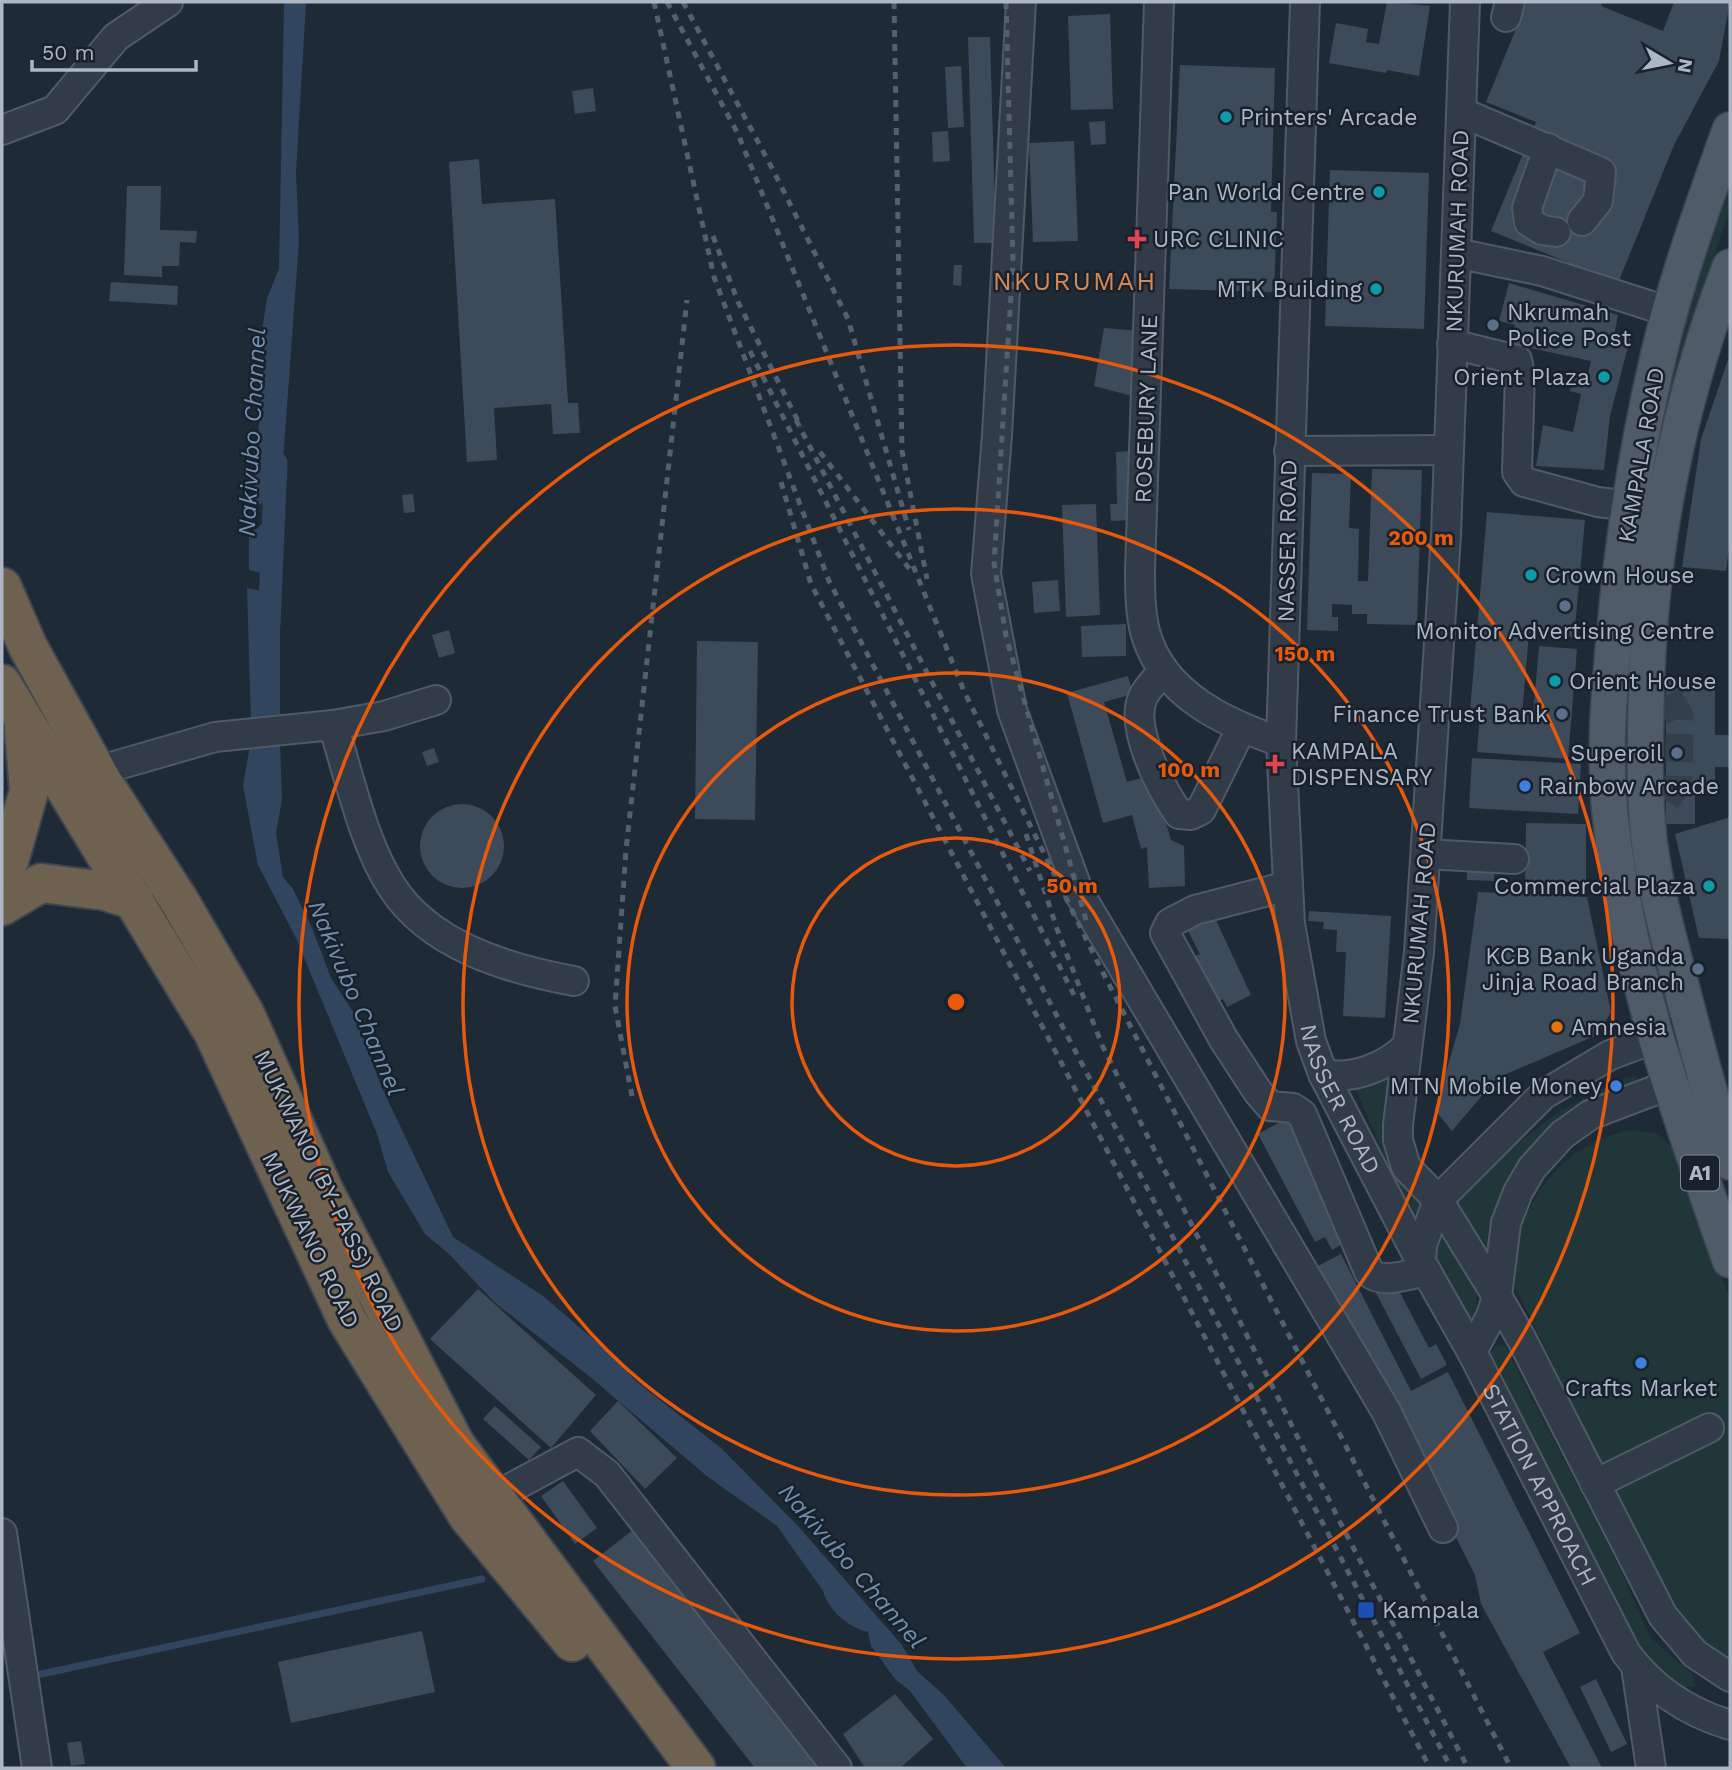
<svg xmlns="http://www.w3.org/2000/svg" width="1732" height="1770" font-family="'Work Sans',sans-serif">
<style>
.green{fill:#203638}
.water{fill:#31455f}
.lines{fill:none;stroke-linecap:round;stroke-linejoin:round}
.stream{stroke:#31455f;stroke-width:7}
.canal{stroke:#31455f;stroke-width:23}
.building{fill:#3c4a5a}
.minor-tunnel{stroke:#343f4c;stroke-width:28;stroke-dasharray:28 14;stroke-linecap:butt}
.minor-casing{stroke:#505966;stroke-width:32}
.major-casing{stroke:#3c4551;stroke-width:38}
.highway-casing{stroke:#3d4652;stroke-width:42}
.minor{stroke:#323c48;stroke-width:28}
.major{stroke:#505b68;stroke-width:35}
.highway{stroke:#6e614f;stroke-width:38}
.rail{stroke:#54606f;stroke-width:5;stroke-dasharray:7 7;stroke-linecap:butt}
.ring{fill:none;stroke:#e8590c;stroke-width:3.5}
.culture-dot{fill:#0f9aa8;stroke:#18212c;stroke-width:2.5}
.health-dot{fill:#e0444e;stroke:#18212c;stroke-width:2.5}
.service-dot{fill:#5c6f8a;stroke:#18212c;stroke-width:2.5}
.shop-dot{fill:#3f7fe0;stroke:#18212c;stroke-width:2.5}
.food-dot{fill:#e8710a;stroke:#18212c;stroke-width:2.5}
.transit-dot{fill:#1a4fb4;stroke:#18212c;stroke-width:2.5}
.labels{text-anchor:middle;stroke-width:5;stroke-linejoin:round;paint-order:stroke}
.shield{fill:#18212c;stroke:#808997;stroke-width:2}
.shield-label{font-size:21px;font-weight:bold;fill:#acb6c5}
.poi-label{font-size:23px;fill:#acb6c5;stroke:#18212c;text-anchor:start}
.street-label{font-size:23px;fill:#acb6c5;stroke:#18212c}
.water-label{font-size:24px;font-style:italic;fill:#738eaf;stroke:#18212c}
.quarter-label{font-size:26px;letter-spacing:2px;fill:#d78954;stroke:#18212c}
.centre{fill:#e8590c;stroke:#18212c;stroke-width:3.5}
.ring-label{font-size:21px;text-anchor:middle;font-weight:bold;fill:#e8590c;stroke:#18212c;stroke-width:5;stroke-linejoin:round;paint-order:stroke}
</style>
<rect width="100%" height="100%" fill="#1f2a37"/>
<!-- green -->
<g class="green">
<polygon points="1728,183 1730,209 1682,352 1655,499 1643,498 1664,377"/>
<polygon points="1342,1057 1352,1065 1397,1066 1399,1175 1421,1206 1416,1230"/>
<polygon points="1635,1076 1640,1080 1636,1085 1519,1170 1491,1224 1487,1271 1452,1207 1517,1144 1558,1112 1624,1078"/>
<path d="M1634 1130 1657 1134 1675 1150 1730 1299V1669L1703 1650 1681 1616 1624 1509 1514 1285C1509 1212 1561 1139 1634 1130Z"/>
<polygon points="1436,1223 1476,1291 1478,1319 1468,1325 1432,1259"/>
<polygon points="1498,1345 1506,1347 1621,1571 1650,1637 1693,1675 1694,1686 1681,1688 1645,1661 1487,1364 1489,1355"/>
</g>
<!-- water -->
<g class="water">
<polygon points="284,2 306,2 296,172 299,241 281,489 251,511 265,360 262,330 267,298 279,269"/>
<polygon points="281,508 281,578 249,570 249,535"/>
<polygon points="247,588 280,595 280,723 251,724"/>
<path d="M250 745H280L282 800 276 833 283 877 293 889 312 928 331 978 355 1015 382 1088 453 1237 543 1296 612 1355 636 1381 722 1449 798 1526 902 1645 917 1671 944 1695 1006 1768H967L910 1691 895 1679 871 1646 868 1632C849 1628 828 1610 823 1591L777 1526 708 1477 589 1376 494 1302 449 1254 425 1234 388 1172 377 1134 296 938 258 865 243 786Z"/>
</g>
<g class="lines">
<!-- stream -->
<polyline class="stream" points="37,1675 482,1579"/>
<!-- canal -->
<polyline class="canal" points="269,624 276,463"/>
</g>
<!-- building -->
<g class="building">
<polygon points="1387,2 1430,6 1419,76 1387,70 1386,73 1329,63 1336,23 1368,29 1366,42 1379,44"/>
<polygon points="1527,2 1602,2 1601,6 1663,31 1674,2 1730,2 1719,61 1674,145 1618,283 1491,231 1536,122 1486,102"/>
<polygon points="1110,14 1113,109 1071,110 1068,16"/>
<polygon points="968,37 990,37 996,243 974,243"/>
<polygon points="1180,65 1275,68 1271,212 1277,212 1274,292 1169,289"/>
<polygon points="961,66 964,127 948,128 945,67"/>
<polygon points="593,88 596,111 575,114 572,91"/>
<polygon points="1105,121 1106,144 1091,145 1089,122"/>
<polygon points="948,131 950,161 933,162 932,132"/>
<polygon points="1074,141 1078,241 1033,242 1029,143"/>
<polygon points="479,159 482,204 555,199 568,403 578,403 580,433 553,434 551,404 494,408 497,460 467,462 449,162"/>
<polygon points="1330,170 1429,173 1424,329 1325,326"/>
<polygon points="127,186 161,186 160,230 197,231 196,243 180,242 179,266 162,266 162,277 124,275"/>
<polygon points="954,265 962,265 961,286 953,285"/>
<polygon points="111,282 178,286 177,305 109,301"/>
<polygon points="1509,283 1618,315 1615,331 1630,339 1610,416 1604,470 1536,466 1543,425 1573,432 1581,394 1570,391 1574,375 1587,378 1591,361 1511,344 1515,325 1499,321"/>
<polygon points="1104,328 1140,331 1136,397 1094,386"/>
<polygon points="1730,354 1730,541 1726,571 1682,567 1701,439"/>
<polygon points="1130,451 1132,520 1111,521 1110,504 1117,504 1116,452"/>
<polygon points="1372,469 1422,470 1417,625 1367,624 1367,614 1352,614 1352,605 1332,604 1332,617 1338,617 1338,631 1307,630 1312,473 1351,474 1349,528 1359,529 1358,581 1368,581"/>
<polygon points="413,494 415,512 404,513 402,495"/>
<polygon points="1096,504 1100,615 1066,617 1062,505"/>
<polygon points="1487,512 1585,520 1574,637 1529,633 1522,715 1533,716 1539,646 1577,649 1568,759 1477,752 1480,712 1470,711"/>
<polygon points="1058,580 1060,611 1034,613 1032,582"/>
<polygon points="1126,624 1126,656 1082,657 1081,626"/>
<polygon points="449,630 455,653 439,658 432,635"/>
<polygon points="697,641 758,642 755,820 695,819"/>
<polygon points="1128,676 1133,694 1104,702 1127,782 1152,775 1171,840 1184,846 1185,886 1149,888 1147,847 1141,849 1132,815 1103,823 1067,693"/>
<polygon points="1666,680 1715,680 1715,735 1730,735 1730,767 1715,767 1715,782 1695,782 1695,824 1666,824"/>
<polygon points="434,748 439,762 427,766 422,752"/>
<polygon points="1472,758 1581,764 1578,814 1469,808"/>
<circle cx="462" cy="846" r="42"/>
<polygon points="1730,817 1730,939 1699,938 1675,834"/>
<polygon points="1526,823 1586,824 1586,882 1525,882"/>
<polygon points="1467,865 1495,866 1494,881 1467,880"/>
<polygon points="1478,892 1587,897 1611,1012 1597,1035 1497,1078 1452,1131 1435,1110 1460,1024"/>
<polygon points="1309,911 1391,916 1385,1018 1343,1016 1346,952 1336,952 1337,930 1323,929 1324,922 1308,921"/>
<polygon points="1213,914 1251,995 1227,1007 1223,999 1215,1003 1188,959 1200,954 1186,927"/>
<polygon points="1286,1119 1350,1240 1332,1250 1325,1237 1315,1242 1258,1134"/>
<polygon points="1341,1254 1411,1391 1448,1372 1580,1633 1543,1652 1602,1768 1571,1768 1481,1604 1475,1575 1318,1266"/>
<polygon points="1395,1283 1429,1348 1436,1344 1447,1365 1421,1379 1376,1293"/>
<polygon points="478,1289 596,1395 551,1448 430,1339"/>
<polygon points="618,1401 677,1458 645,1489 590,1431"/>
<polygon points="495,1406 541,1447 529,1460 483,1419"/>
<polygon points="563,1481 597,1528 575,1544 541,1496"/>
<polygon points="633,1530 819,1768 755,1768 593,1561"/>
<polygon points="422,1631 435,1692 291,1723 278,1662"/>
<polygon points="1596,1679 1627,1744 1611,1752 1580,1687"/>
<polygon points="895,1694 933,1739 900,1768 865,1768 843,1734"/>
<polygon points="81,1741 85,1764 71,1766 67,1743"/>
</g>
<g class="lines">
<!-- minor-tunnel -->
<polyline class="minor-tunnel" points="1666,800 1678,784 1680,717 1666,693"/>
<defs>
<g id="minor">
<polyline points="1021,2 997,435 986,574 1012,710 1079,893 1386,1411 1443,1528"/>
<path d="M1159 2 1140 570C1140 591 1140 614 1146 635 1164 695 1225 723 1281 742"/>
<path id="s1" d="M1305 2 1281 742 1290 924 1311 1041 1323 1074 1421 1262"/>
<polyline points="1465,2 1446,535 1419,952 1398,1125 1398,1140 1406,1167 1438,1200 1497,1296 1491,1316 1472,1352"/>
<polyline points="1506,17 1510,2"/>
<polyline points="1461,112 1601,172 1598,201 1582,221"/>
<polyline points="2,130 55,110 116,37 168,2"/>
<polyline points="1548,148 1527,208 1529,222 1542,230 1556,232"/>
<polyline points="1456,253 1542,271 1670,312"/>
<polyline points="1452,344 1517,360 1520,375 1517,472 1524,482 1598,502 1631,506"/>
<polyline points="1289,451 1449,450"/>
<path d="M1163 671C1156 680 1147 688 1143 697 1129 727 1161 789 1179 814L1191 815 1201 810 1241 729"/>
<path d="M333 725C349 775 363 843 392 887 430 946 508 969 574 981"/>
<polyline points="97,771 215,737 333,725 384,716 436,700"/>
<polyline points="1426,854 1514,859"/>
<path d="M1287 886 1195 910 1170 923 1165 933 1224 1040 1258 1092 1270 1106 1293 1108 1302 1114 1369 1272C1382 1285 1409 1274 1426 1271"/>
<path id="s2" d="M1691 1025 1610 1055 1543 1095 1438 1200 1422 1245 1421 1262 1472 1352 1626 1653C1652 1689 1687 1712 1730 1725"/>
<path d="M1323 1074C1353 1080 1386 1067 1407 1046"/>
<polyline points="1690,1077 1590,1115 1562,1135 1532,1168 1518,1192 1506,1223 1497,1296 1521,1338 1663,1616 1695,1654 1730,1677"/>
<polyline points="1595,1484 1709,1428"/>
<polyline points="494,1497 578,1452 607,1474 837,1768"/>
<polyline points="2,1533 37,1768"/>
<polyline points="1636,1667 1651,1768"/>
</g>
<g id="major">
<path d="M1730 130C1704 203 1677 277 1659 353 1638 443 1623 537 1615 629 1609 693 1603 758 1611 822 1628 974 1680 1116 1730 1260"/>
<path d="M1730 267C1676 409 1648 554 1646 707 1645 751 1644 795 1649 839 1655 890 1669 939 1682 989 1697 1047 1712 1105 1730 1162"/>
</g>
<g id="highway">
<polyline points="2,587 28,647 102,781 180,902 245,1014 324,1191 455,1444 696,1768"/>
<polyline points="2,684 213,1032 347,1320 468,1516 572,1642"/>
<polyline points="2,869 9,861 29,791 24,730"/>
<polyline points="2,906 41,883 105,891 134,900"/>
</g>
</defs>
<!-- minor casing -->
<use href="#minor" class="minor-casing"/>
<!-- major casing -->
<use href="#major" class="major-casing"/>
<!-- highway casing -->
<use href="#highway" class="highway-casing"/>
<!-- minor -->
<use href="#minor" class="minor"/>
<!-- major -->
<use href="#major" class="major"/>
<!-- highway -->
<use href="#highway" class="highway"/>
<!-- rail -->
<g class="rail">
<polyline points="654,2 714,277 829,581 1451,1768"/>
<polyline points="667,2 738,134 964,691 1097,961 1511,1768"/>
<polyline points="683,2 772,168 848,319 909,530"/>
<polyline points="894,2 902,451 927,579"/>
<polyline points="1006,2 1013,263 994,563 1006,636 1088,927"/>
<polyline points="713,236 738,302 801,427"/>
<polyline points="750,351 1074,995"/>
<polyline points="796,420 1030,871"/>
<polyline points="820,452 911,571"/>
<polyline points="781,482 811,584 1430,1768"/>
<polyline points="1026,834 1057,929 1102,1045 1340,1522 1468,1768"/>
<polyline points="632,1096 615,1006 626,850 687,300"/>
</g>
</g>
<!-- distance rings -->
<g class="ring">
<circle cx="956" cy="1002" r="164"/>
<circle cx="956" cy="1002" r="329"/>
<circle cx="956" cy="1002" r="493"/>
<circle cx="956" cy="1002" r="657"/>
</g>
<!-- markers -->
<g class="culture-dot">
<circle cx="1226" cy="117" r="7"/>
<circle cx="1379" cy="192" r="7"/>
<circle cx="1376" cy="289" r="7"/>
<circle cx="1604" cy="377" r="7"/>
<circle cx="1531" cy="575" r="7"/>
<circle cx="1555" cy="681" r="7"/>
<circle cx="1709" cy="886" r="7"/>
</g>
<g class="health-dot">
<path d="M1133.5 228.5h7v7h7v7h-7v7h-7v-7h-7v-7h7z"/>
<path d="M1271.5 753.5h7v7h7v7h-7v7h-7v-7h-7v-7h7z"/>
</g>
<g class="service-dot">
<circle cx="1493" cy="325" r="7"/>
<circle cx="1565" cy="606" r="7"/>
<circle cx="1562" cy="714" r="7"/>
<circle cx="1677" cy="753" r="7"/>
<circle cx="1698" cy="969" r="7"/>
</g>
<g class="shop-dot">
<circle cx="1525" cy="786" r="7"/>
<circle cx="1616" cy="1086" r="7"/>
<circle cx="1641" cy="1363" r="7"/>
</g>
<circle class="food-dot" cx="1557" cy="1027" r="7"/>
<rect class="transit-dot" x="1357" y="1601" width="18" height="18" rx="3.5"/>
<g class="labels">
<!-- shield labels -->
<rect class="shield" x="1681" y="1155.5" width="38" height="35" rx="5"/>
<g class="shield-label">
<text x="1700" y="1180">A1</text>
</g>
<!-- poi labels -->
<g class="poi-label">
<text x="1240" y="125">Printers' Arcade</text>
<text x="1365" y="200" text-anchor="end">Pan World Centre</text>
<text x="1153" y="247">URC CLINIC</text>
<text x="1362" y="297" text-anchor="end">MTK Building</text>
<text x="1507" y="320">Nkrumah<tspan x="1507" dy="26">Police Post</tspan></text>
<text x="1590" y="385" text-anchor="end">Orient Plaza</text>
<text x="1545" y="583">Crown House</text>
<text x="1565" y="639" text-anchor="middle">Monitor Advertising Centre</text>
<text x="1569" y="689">Orient House</text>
<text x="1548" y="722" text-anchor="end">Finance Trust Bank</text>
<text x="1291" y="759">KAMPALA<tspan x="1291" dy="26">DISPENSARY</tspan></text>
<text x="1663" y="761" text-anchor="end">Superoil</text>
<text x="1539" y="794">Rainbow Arcade</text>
<text x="1695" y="894" text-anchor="end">Commercial Plaza</text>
<text x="1684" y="964" text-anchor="end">KCB Bank Uganda<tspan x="1684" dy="26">Jinja Road Branch</tspan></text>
<text x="1571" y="1035">Amnesia</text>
<text x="1602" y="1094" text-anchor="end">MTN Mobile Money</text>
<text x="1641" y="1396" text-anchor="middle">Crafts Market</text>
<text x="1382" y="1618">Kampala</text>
</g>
<!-- street labels -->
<g class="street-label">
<text transform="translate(1457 231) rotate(-88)" y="8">NKURUMAH ROAD</text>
<text transform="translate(1146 409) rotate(-88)" y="8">ROSEBURY LANE</text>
<text transform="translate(1641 455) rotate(-80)" y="8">KAMPALA ROAD</text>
<text transform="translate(1287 541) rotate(-89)" y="8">NASSER ROAD</text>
<text transform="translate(1419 923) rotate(-85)" y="8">NKURUMAH ROAD</text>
<text dy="8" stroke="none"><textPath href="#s1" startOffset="1106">NASSER ROAD</textPath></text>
<text transform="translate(329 1191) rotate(64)" y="8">MUKWANO (BY-PASS) ROAD</text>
<text transform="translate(311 1240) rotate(64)" y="8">MUKWANO ROAD</text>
<text dy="8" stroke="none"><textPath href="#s2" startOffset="630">STATION APPROACH</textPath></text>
</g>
<!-- water labels -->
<g class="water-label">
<text transform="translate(252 432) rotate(-87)" y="8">Nakivubo Channel</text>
<text transform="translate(356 998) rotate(67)" y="8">Nakivubo Channel</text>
<text transform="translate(852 1566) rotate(49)" y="8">Nakivubo Channel</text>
</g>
<!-- quarter labels -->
<g class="quarter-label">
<text x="1075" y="290">NKURUMAH</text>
</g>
</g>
<circle cx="956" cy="1002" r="10" class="centre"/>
<g class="ring-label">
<text x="1421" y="545">200 m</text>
<text x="1305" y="661">150 m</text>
<text x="1189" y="777">100 m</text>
<text x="1072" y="893">50 m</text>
</g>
<!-- border -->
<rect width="1732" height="1770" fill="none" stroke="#acb6c5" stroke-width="7"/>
<!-- north arrow -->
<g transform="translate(1669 63) rotate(100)" stroke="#18212c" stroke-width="5" paint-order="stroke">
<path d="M0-5L12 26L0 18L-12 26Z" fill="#acb6c5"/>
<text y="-10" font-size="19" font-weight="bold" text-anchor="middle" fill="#acb6c5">N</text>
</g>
<!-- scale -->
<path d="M32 60v10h164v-10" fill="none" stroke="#acb6c5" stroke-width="3.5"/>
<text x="42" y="60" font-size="21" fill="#acb6c5" stroke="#18212c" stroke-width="5" paint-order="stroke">50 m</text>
</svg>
